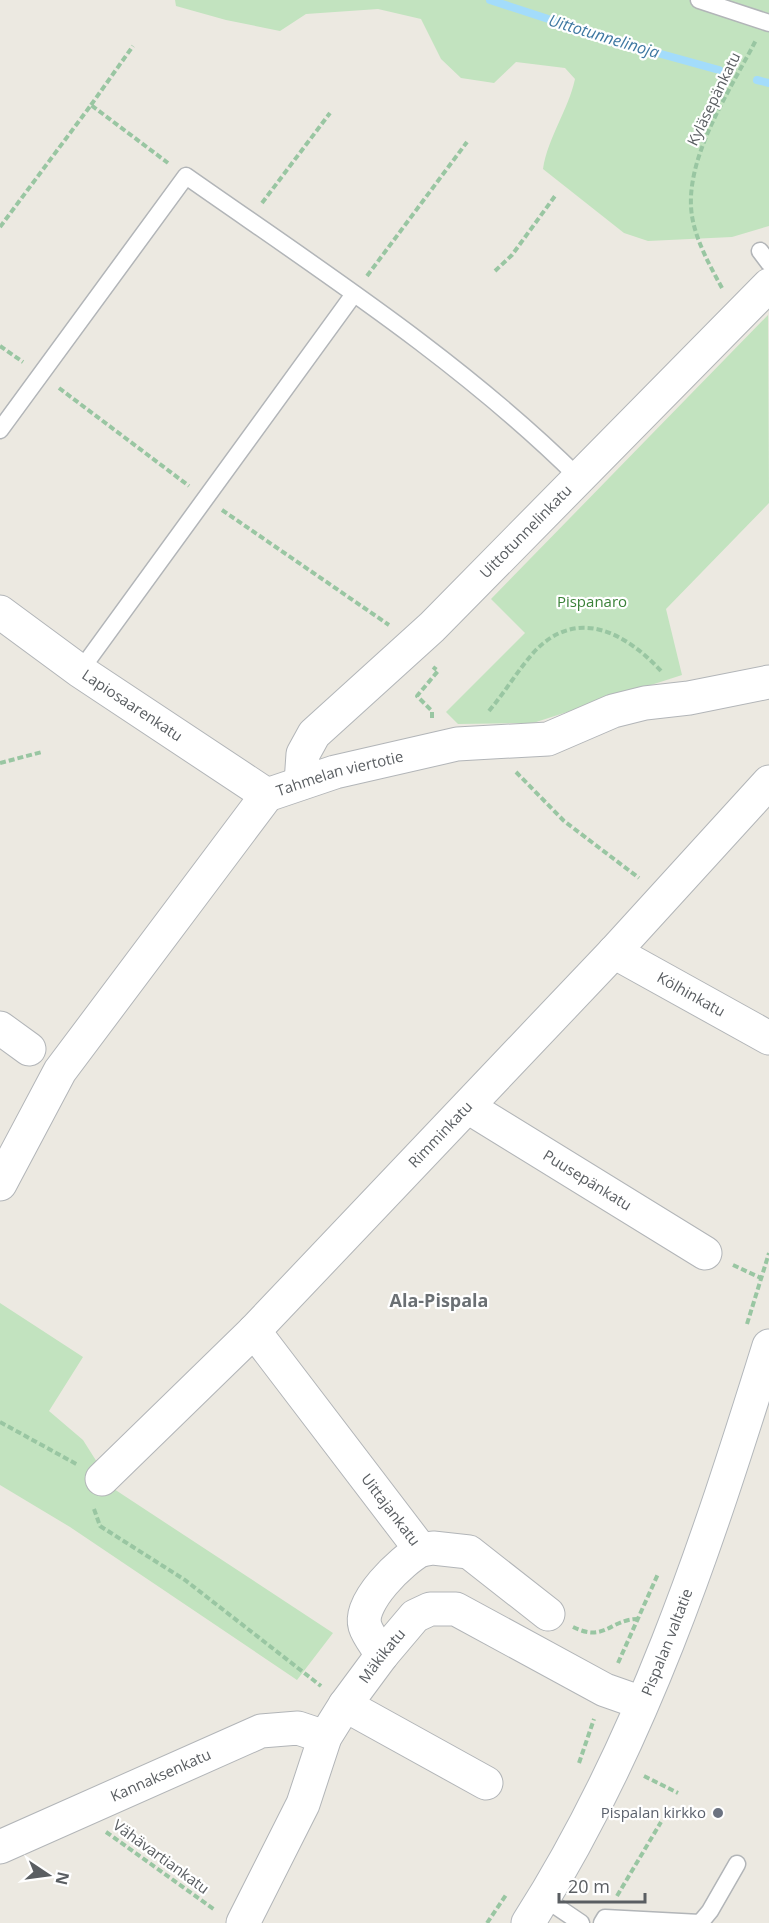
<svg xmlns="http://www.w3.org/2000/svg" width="769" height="1923" font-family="'Open Sans',sans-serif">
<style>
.green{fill:#c2e3bf}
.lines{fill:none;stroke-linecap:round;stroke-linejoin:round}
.stream{stroke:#a3dcfb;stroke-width:8}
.service-casing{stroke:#b2b5b8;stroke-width:19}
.minor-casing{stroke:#b2b5b8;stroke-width:35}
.secondary-casing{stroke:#b3b7bb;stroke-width:35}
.path{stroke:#99c6a2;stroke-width:4;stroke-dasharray:6 3;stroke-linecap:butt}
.service{stroke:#fff;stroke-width:16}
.minor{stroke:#fff;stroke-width:33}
.secondary{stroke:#fff;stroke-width:33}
.worship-dot{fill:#6b7280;stroke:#fff;stroke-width:2}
.labels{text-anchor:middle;stroke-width:4.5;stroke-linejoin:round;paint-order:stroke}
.street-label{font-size:15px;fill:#5a5e62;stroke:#fff}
.park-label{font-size:15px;fill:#3b8239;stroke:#fff}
.worship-label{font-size:15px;fill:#5b616d;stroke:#fff;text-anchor:end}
.water-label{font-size:16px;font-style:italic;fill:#3f78a2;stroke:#fff}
.quarter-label{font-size:18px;font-weight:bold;fill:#6b7074;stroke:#fff}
</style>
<rect width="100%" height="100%" fill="#ece9e1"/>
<!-- green -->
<g class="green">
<path d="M175 0H769V226L732 237 648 241 624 233 543 169C548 137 568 111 575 79L565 68 516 62 494 83 461 78 441 59 421 19 378 9 306 14 280 31 226 20 176 6Z"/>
<polygon points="768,315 769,503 666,609 682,675 533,723 458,724 446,712 525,633 491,599"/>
<polygon points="0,1303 83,1357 49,1411 83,1440 114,1489 333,1633 297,1680 70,1527 0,1485"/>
</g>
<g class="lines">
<!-- stream -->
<g class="stream">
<polyline points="490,0 625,44 719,70"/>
<polyline points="757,80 769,83"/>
</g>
<defs>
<g id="service">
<polyline points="699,0 769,23"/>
<polyline points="760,251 769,263"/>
<path d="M0 430 186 176C320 270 461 361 578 477"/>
<polyline points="80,671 354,294"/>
<polyline points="544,1898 581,1923"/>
<polyline points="602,1923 605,1918 700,1923 710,1911 737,1864"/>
</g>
<g id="minor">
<path id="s1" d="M0 612 80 671 267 795"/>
<path id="s2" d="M301 783 303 754 314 734 432 627 769 285"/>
<path id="s3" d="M614 952 769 1038"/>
<polyline points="0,1028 29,1049"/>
<path id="s4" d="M468 1107 705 1253"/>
<path id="s5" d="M0 1184 60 1071 267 795 335 772 457 744 548 739 613 711 645 703 689 698 769 682"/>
<path id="s6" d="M254 1331 421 1550 433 1548 469 1552 548 1614"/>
<path id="s7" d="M102 1479 254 1331 614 952 769 782"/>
<path d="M382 1655C377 1646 368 1636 365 1626 358 1602 402 1560 421 1550"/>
<polyline points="345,1705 486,1783"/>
<path id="s8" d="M0 1847 261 1731 298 1728 325 1737"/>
<path id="s9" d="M243 1923 303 1804 325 1737 345 1705 382 1655 415 1616 430 1609H456L605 1690 642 1703"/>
</g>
<g id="secondary">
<path id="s10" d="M528 1923C641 1746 707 1545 769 1346"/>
</g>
</defs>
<!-- service casing -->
<use href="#service" class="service-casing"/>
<!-- minor casing -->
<use href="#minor" class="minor-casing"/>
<!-- secondary casing -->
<use href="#secondary" class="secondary-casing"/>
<!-- path -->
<g class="path">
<polyline points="91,105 133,46"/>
<polyline points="262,203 330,113"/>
<polyline points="0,227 91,105 168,163"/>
<polyline points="495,271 512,255 555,196"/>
<polyline points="367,276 467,142"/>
<path d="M722 288C710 266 696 241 692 216 683 159 731 89 756 40"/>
<polyline points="0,346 23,362"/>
<polyline points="59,388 189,486"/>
<polyline points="222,510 389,625"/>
<path d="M489 711C505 692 518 670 534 652 577 606 626 633 661 671"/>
<polyline points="432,718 432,711 417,696 438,671 433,667"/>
<polyline points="0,763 42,752"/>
<polyline points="516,772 564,821 639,878"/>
<polyline points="733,1265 761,1278"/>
<polyline points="747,1324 769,1253"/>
<polyline points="0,1422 78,1465"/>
<polyline points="94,1509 100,1526 185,1580 321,1686"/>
<path d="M573 1627C605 1643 610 1619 638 1619"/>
<polyline points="618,1663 658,1574"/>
<polyline points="579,1763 594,1719"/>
<polyline points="644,1776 678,1793"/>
<polyline points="106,1832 215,1910"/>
<polyline points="617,1896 661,1822"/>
<polyline points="487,1923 506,1895"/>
</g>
<!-- service -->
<use href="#service" class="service"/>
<!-- minor -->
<use href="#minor" class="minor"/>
<!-- secondary -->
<use href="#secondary" class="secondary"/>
</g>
<!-- markers -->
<circle class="worship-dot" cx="718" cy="1813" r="6"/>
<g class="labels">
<!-- street labels -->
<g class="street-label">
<text transform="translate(714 99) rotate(-64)" y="5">Kyläsepänkatu</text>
<text dy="5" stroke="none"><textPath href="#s2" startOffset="345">Uittotunnelinkatu</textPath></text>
<text dy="5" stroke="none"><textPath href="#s1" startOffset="162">Lapiosaarenkatu</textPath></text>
<text dy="5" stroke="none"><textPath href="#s5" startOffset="549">Tahmelan viertotie</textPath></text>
<text dy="5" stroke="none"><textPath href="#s3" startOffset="88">Kölhinkatu</textPath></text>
<text dy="5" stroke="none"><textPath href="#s7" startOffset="483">Rimminkatu</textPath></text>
<text dy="5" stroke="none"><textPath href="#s4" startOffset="140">Puusepänkatu</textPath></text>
<text dy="5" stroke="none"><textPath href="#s6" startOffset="225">Uittajankatu</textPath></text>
<text dy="5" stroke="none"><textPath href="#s10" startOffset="314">Pispalan valtatie</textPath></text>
<text dy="5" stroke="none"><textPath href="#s9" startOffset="303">Mäkikatu</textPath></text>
<text dy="5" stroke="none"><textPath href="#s8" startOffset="176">Kannaksenkatu</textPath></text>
<text transform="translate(161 1857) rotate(36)" y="5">Vähävartiankatu</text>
</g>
<!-- park labels -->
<g class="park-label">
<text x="592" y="607">Pispanaro</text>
</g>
<!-- worship labels -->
<g class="worship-label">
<text x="706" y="1818">Pispalan kirkko</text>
</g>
<!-- water labels -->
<g class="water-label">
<text transform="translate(604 36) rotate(17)" y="6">Uittotunnelinoja</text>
</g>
<!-- quarter labels -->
<g class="quarter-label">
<text x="439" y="1307">Ala-Pispala</text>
</g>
</g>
<!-- north arrow -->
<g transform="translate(48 1875) rotate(103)" stroke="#ffffff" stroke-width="4.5" paint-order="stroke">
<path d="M0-4.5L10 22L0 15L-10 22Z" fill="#5a5e62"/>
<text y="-9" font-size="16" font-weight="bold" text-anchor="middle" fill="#5a5e62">N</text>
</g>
<!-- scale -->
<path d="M559 1893v9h86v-9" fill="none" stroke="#5a5e62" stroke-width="3"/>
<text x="568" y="1893" font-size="18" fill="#5a5e62" stroke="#ffffff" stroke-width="4.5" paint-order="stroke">20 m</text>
</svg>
